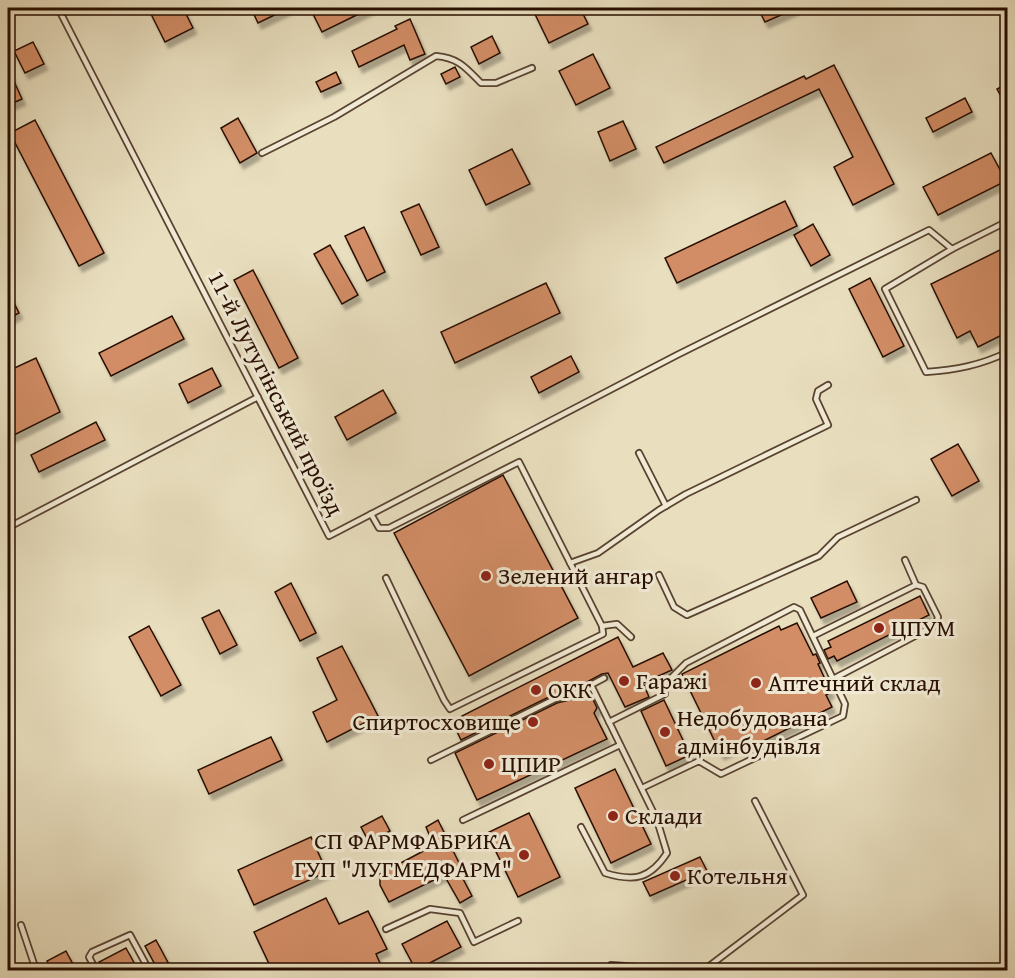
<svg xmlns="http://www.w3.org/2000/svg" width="1015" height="978" font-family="'Gentium Book Plus',serif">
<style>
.building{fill:#d28d66;stroke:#270e00;stroke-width:1.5;filter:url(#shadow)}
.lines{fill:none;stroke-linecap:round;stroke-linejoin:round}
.lane-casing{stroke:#584230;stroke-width:8}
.lane{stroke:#f1ead5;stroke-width:4.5}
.poi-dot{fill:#8f2418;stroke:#f1ead5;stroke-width:2}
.labels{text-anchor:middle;stroke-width:6;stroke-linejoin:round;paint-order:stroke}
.street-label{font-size:24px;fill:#270e00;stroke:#f1ead5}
.poi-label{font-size:24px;fill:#270e00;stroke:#f1ead5;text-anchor:start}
</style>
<defs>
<filter id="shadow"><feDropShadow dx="3.5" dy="6" stdDeviation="1.5" flood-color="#0004"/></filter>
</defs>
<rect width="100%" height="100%" fill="#e9dfbf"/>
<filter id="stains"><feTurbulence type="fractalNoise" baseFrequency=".00333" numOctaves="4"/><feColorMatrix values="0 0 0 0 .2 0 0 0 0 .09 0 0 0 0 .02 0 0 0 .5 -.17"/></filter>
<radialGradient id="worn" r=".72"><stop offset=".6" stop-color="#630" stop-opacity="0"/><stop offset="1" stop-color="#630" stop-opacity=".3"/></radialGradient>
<!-- building -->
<g class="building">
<polygon points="148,8 183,8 193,28 165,42"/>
<polygon points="251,8 289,8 258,23"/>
<polygon points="310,8 371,8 322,32"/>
<polygon points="532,8 580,8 588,24 549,43"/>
<polygon points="758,8 797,8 765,22"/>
<polygon points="410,19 425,54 410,60 404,45 359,67 352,51 397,29 395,26"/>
<polygon points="492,36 500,53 479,64 471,47"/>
<polygon points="33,42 44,64 25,73 14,51"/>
<polygon points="593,54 610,88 576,105 559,71"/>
<polygon points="834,65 894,184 853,205 834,167 853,157 819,89 664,163 656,147 804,76 806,79"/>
<polygon points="455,67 460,77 446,84 441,74"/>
<polygon points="8,68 22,99 8,105"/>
<polygon points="336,72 341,83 321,92 316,82"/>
<polygon points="1008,83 1008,109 997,89"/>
<polygon points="965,98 972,112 933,132 926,118"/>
<polygon points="238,118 257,153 240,163 221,128"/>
<polygon points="35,120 104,253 79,266 10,133"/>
<polygon points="623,121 636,149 610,161 598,132"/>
<polygon points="512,149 530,184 486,205 469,170"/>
<polygon points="991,153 1006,181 938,215 923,187"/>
<polygon points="785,201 797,226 677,283 665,258"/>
<polygon points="419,204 439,247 421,255 401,212"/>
<polygon points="813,224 830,255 811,266 794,235"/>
<polygon points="364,227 385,272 367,281 345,236"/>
<polygon points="330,245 358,295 342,304 314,254"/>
<polygon points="1008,246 1008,332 978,347 970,331 957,338 931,284"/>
<polygon points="253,270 298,358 279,368 234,280"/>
<polygon points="870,278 904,346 883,357 849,289"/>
<polygon points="546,283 560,313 455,363 441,332"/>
<polygon points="8,291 19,313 8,319"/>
<polygon points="172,316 184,339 111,376 99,353"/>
<polygon points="571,356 579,372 539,393 531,377"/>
<polygon points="36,358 60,412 8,438 8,371"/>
<polygon points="212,368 221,386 188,403 179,384"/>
<polygon points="383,390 396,413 347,440 335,417"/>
<polygon points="96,422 105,440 39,472 31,455"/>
<polygon points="958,444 979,481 952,496 931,459"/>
<polygon points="503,475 578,618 469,676 394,533"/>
<polygon points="847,581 857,602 821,618 811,598"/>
<polygon points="291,583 316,633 300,641 275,592"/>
<polygon points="920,596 929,615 837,661 834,656 828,659 824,650 831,647 828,641"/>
<polygon points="219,610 237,645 220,654 202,618"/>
<polygon points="797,623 813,655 816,654 820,663 818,664 831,692 826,695 832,707 743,751 740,745 721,754 682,674 779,626 781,630"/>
<polygon points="149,626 181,685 161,696 129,637"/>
<polygon points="618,637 633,667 663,653 672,670 643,683 649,697 625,707 608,673 602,674 570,691 553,695 461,740 452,721"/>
<polygon points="342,646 378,716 327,742 313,712 337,700 317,658"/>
<polygon points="589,691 597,708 594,713 607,739 477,800 455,753 557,703 573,699"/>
<polygon points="664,700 690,755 666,766 641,711"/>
<polygon points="271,737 282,760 209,794 198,770"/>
<polygon points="615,769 651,844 611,863 575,788"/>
<polygon points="529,813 560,877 518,897 487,833"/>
<polygon points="382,816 390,831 369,842 361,827"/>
<polygon points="438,820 464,873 461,875 472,896 460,903 444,875 389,902 380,885 380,874 429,848 427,841 431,839 426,827"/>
<polygon points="311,837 327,872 254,905 238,870"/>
<polygon points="700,857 707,871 650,896 643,882"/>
<polygon points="326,898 339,924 368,911 387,949 376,954 383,970 272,970 254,932"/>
<polygon points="447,921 461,947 416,970 402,944"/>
<polygon points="156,940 172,970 158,970 145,946"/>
<polygon points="126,948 138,970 103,970 99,962"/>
<polygon points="66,951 76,970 52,970 47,961"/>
</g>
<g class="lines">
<defs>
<g id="lane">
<polyline points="58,8 329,536 677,355 929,230 952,249 1008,221"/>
<path d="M262 153 334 117 436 56C459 58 466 68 481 83H496L532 68"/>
<path d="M952 249 885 289 926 372C956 370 981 365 1008 352"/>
<polyline points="639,453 666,506"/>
<polyline points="371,514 379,528 389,528 519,462 602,626 603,634 450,709 444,700 386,578"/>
<polyline points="11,526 258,397"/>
<polyline points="905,560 916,585"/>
<polyline points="570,563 598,553 659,510 686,494 828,425 816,399 818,391 828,385"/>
<polyline points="659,575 674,607 687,615 819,556 838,537 916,500"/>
<polyline points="602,626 617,624 631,637"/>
<polyline points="813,636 916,585 923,587 938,617 936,625 833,679"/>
<polyline points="609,722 665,694 663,686 686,663 794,607 800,610 845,704 843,716 721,774 699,761 642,788"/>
<polyline points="431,760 555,699 572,695 604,678"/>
<polyline points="463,820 620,745"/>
<path d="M581 827 605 873C634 882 650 879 667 853L657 820 591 685"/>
<polyline points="21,925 36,970"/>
<polyline points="386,929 430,909 460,913 474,942 518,921"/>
<polyline points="611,965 680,970"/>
<polyline points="96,970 89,957 92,952 130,935 149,970"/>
<polyline points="704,970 803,895 755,801"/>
</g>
</defs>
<!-- lane casing -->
<use href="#lane" class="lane-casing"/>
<!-- lane -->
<use href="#lane" class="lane"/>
</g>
<!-- markers -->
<g class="poi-dot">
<circle cx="486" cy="576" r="6"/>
<circle cx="879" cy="628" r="6"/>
<circle cx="624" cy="681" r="6"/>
<circle cx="756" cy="683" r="6"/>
<circle cx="536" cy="690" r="6"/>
<circle cx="533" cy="722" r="6"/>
<circle cx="665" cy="732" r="6"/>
<circle cx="489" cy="764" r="6"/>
<circle cx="613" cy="816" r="6"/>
<circle cx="524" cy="855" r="6"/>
<circle cx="675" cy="876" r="6"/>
</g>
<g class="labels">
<!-- street labels -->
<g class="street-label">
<text transform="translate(276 393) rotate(63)" y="8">11-й Лутугінський проїзд</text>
</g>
<!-- poi labels -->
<g class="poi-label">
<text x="498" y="584">Зелений ангар</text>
<text x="891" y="636">ЦПУМ</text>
<text x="636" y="689">Гаражі</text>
<text x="768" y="691">Аптечний склад</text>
<text x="548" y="698">ОКК</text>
<text x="677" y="726">Недобудована<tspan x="677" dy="28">адмінбудівля</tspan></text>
<text x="521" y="730" text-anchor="end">Спиртосховище</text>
<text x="501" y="772">ЦПИР</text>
<text x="625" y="824">Склади</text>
<text x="512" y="849" text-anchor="end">СП ФАРМФАБРИКА<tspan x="512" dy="28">ГУП "ЛУГМЕДФАРМ"</tspan></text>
<text x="687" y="884">Котельня</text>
</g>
</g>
<!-- margin -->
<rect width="1015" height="978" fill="none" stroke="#e9dfbf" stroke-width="30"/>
<rect x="9" y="9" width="997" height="960" fill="none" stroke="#270e00" stroke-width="3"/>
<rect x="15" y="15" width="985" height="948" fill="none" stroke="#270e00" stroke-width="1.5"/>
<rect width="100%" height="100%" filter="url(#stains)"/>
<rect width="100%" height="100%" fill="url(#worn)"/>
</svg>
